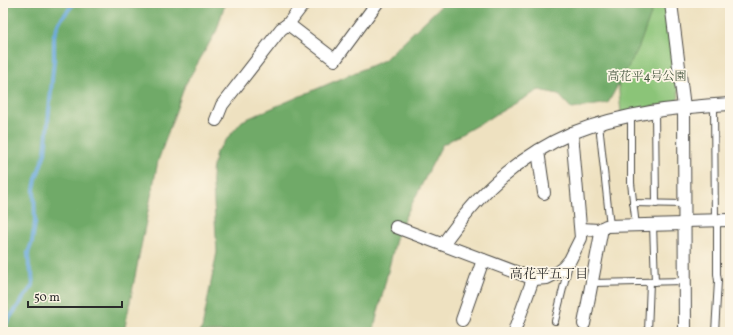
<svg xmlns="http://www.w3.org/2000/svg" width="733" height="335" font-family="Vollkorn,'Noto Serif JP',serif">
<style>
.green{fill:#8bc478;stroke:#5b7852}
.forest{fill:#70aa68;stroke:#4e6a4a}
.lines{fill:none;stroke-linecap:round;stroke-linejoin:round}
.stream{stroke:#69a9dc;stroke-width:4}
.service-casing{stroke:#484641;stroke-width:8}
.minor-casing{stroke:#484641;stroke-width:14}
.service{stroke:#fff;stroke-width:6}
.minor{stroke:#fff;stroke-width:12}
.labels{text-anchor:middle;stroke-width:3.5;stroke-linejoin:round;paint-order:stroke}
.park-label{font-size:12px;fill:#485942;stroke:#fcf5e5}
.neighbourhood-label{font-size:13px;fill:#2b2b2b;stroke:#fcf5e5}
</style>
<rect width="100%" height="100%" fill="#fcf5e5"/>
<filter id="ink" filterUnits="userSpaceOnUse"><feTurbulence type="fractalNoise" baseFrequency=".025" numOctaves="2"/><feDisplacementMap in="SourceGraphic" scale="8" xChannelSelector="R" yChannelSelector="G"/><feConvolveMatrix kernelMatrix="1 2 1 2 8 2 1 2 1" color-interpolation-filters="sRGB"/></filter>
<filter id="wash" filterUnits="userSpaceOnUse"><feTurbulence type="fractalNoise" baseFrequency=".012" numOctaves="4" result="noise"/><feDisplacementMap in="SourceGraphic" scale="16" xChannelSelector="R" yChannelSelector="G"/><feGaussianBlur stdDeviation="0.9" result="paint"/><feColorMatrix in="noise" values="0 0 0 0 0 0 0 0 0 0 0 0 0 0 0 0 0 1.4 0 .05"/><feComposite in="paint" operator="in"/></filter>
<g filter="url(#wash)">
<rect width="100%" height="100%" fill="#eee1c0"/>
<!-- green -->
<polygon class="green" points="648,3 667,3 679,97 675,102 621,113 617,70"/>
<!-- forest -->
<g class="forest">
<polygon points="3,3 132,3 135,5 136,3 225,3 217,30 185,85 158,161 124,332 3,332"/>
<polygon points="448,3 655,3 638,49 608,103 572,109 558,94 539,90 442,145 398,231 373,332 199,332 202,328 217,252 212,171 216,152 242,121 384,60 443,4"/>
</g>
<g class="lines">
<!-- stream -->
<polyline class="stream" points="3,330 8,320 33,285 32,274 29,267 28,253 32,242 35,222 34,189 36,179 45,153 54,59 54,35 59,22 74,3"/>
</g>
</g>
<g filter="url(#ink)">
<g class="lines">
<defs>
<g id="service">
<polyline points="714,105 715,221"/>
<polyline points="655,111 656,204"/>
<polyline points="631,116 631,183 636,226"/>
<polyline points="599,124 610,226"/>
<polyline points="633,203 684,204"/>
<polyline points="653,225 655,282"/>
<polyline points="592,283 685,281"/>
<polyline points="555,321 569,264"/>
<polyline points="648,332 650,282"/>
<polyline points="715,332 718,281 717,274 717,221"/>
</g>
<g id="minor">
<polyline points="671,3 684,107 685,332"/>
<polyline points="288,24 335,60 377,3"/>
<polyline points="216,120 222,105 281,29 288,24 304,3"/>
<polyline points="538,151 544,193"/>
<polyline points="684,221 730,220"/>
<polyline points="396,227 534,279 547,278 555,274 564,267 570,260 581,238 572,133"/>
<polyline points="581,229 599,230 606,226 684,224"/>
<path d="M443 244C458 223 474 202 494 184 516 164 544 145 572 133 622 113 677 107 730 104"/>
<polyline points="462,320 483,260"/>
<polyline points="584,324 602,228"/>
<polyline points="514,332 533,279"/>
</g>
</defs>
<!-- service casing -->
<use href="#service" class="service-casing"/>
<!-- minor casing -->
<use href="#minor" class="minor-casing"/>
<!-- service -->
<use href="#service" class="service"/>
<!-- minor -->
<use href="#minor" class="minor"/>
</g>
</g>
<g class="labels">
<!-- park labels -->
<g class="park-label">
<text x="647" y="80">高花平4号公園</text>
</g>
<!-- neighbourhood labels -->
<g class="neighbourhood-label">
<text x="549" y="278">高花平五丁目</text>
</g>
</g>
<!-- margin -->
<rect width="733" height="335" fill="none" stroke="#fcf5e5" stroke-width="16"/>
<!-- scale -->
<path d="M28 301v6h94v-6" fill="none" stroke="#2b2b2b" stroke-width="2"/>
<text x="34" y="301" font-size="12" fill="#2b2b2b" stroke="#fcf5e5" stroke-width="3" paint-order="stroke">50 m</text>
</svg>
